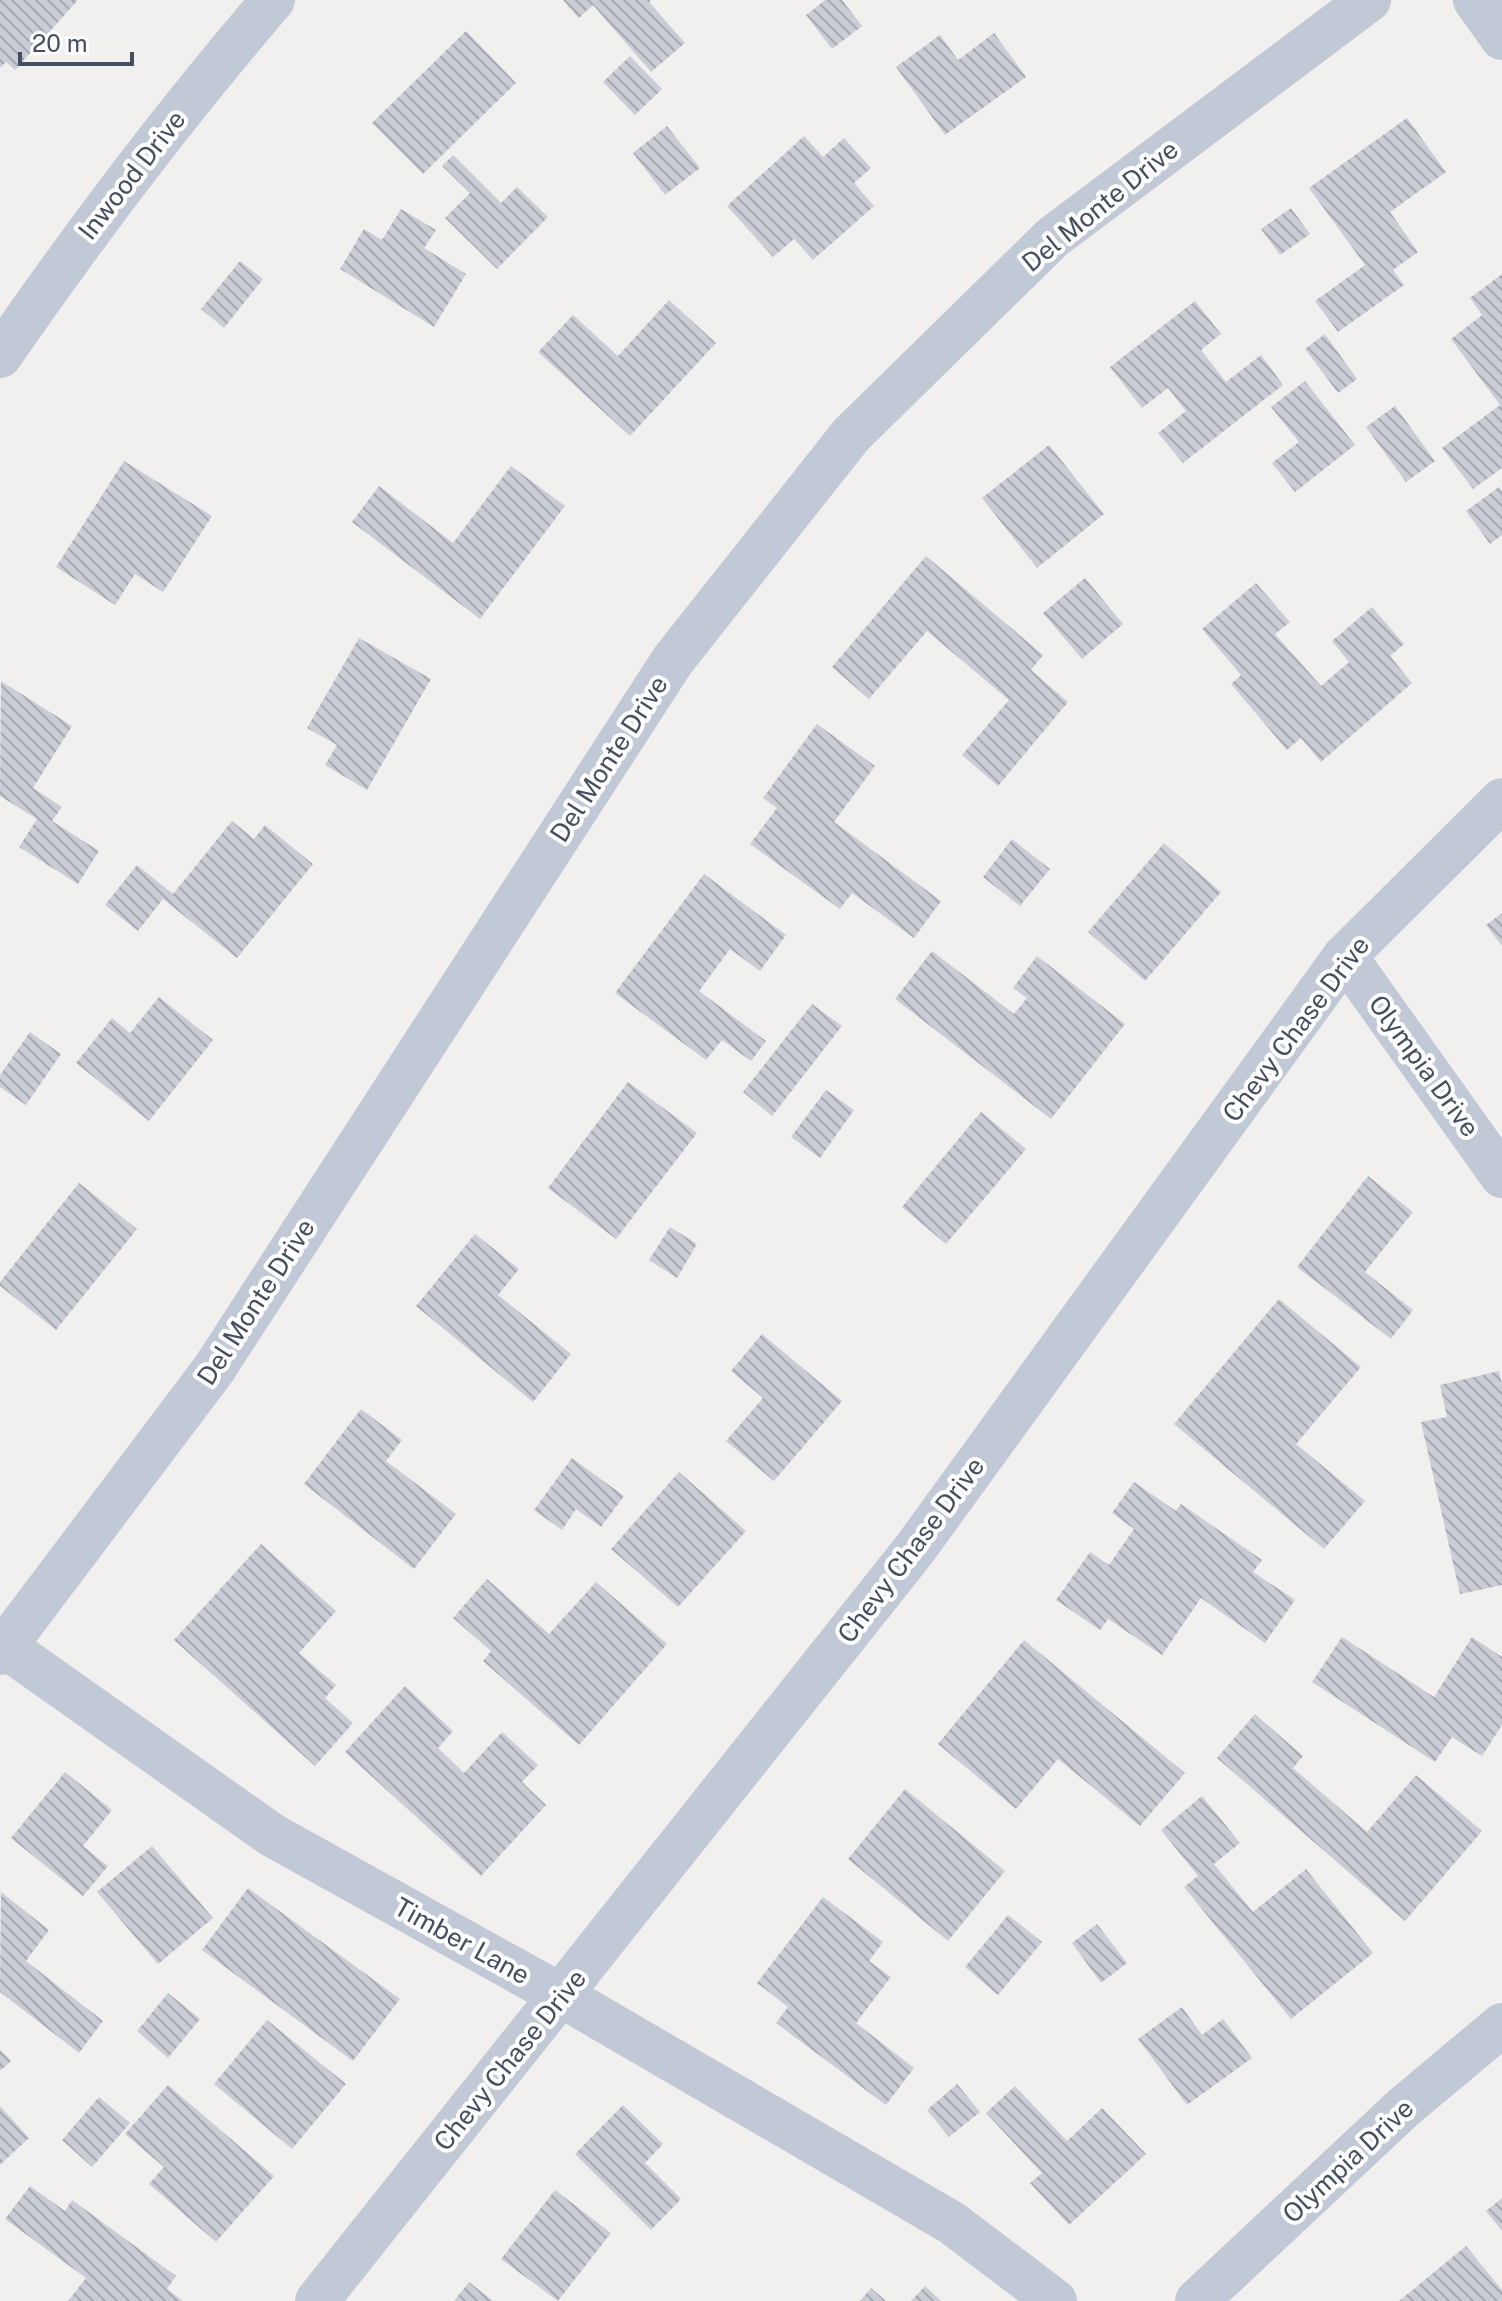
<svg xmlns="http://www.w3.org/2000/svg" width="1502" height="2301" font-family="'Public Sans',sans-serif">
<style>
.building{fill:url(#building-back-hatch)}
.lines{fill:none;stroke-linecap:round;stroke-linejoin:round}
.minor{stroke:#c2c9d6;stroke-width:44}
.labels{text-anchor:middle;stroke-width:8;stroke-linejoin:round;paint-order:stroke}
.street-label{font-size:26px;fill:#454f60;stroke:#fff}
</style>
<defs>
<pattern id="building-back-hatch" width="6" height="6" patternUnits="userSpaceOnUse" patternTransform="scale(2)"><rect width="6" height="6" fill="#cbcdd6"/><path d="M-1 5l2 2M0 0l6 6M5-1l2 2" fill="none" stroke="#a7a9b1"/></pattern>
</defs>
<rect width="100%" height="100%" fill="#f2f0ef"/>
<!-- building -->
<g class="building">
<polygon points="0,0 78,0 15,70 6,62 0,68"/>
<polygon points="563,0 651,0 649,2 685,43 651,72 593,5 579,18"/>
<polygon points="825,0 842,0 862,26 832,49 806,15"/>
<polygon points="466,31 516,83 423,174 372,123"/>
<polygon points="994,33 1026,77 945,135 896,67 940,35 958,60"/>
<polygon points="630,56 662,89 635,115 603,82"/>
<polygon points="1407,118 1446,172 1390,212 1418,252 1393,270 1404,285 1338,332 1315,301 1365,265 1309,188"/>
<polygon points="667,126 700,168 665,195 633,153"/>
<polygon points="804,136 823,157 844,138 871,168 854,183 874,206 813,260 794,239 773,257 727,206"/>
<polygon points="453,155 501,203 517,187 548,217 497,269 445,218 470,193 442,166"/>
<polygon points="1291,208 1310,234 1280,255 1261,229"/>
<polygon points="401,209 436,230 424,248 466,274 434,327 340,269 364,229 382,240"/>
<polygon points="240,261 263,279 224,328 201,309"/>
<polygon points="1502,274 1502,468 1473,489 1442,448 1500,405 1451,339 1482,315 1470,298"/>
<polygon points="669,300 716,343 630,436 538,352 573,315 618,356"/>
<polygon points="1195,301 1221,334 1201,350 1226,382 1261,355 1283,385 1183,463 1158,433 1186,411 1168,388 1142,408 1110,367"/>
<polygon points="1325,334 1357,379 1338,393 1305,349"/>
<polygon points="1305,381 1355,445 1295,492 1272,463 1299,442 1271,407"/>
<polygon points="1395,406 1435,461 1406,482 1366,427"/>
<polygon points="1049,445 1104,514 1037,568 982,498"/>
<polygon points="124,461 212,516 163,592 135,574 115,605 56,567"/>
<polygon points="511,466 565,506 480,619 352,522 379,486 453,543"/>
<polygon points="1499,487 1502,491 1502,535 1490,544 1466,511"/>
<polygon points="926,556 1043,655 1031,670 1068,702 998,786 962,755 1009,700 927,631 869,699 832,667"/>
<polygon points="1085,578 1123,624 1082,659 1043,613"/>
<polygon points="1256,583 1290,622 1275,634 1321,686 1349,662 1332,641 1372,607 1404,644 1390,656 1412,683 1321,762 1301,738 1287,750 1231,684 1241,675 1202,629"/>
<polygon points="359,638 431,679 367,790 325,765 337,745 307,728"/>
<polygon points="1,681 72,726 33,788 62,807 52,821 99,851 78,884 19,847 37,819 0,796"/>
<polygon points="817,724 875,766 834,822 941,901 914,938 852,893 840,909 750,844 777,808 763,798"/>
<polygon points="232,821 254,839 265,825 313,864 237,958 163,899 138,931 105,905 137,865 173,894"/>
<polygon points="1012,839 1050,869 1020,906 983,877"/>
<polygon points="1164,843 1221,892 1145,981 1088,932"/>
<polygon points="704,874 786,935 760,971 730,949 699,991 766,1041 751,1061 722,1040 706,1060 615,993"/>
<polygon points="1502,913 1502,946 1486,925"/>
<polygon points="932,951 1014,1014 1027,998 1013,988 1037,956 1125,1024 1051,1119 895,999"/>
<polygon points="159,997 213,1040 149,1121 76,1063 112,1018 130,1033"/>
<polygon points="812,1004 842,1026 772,1116 743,1092"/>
<polygon points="30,1032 61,1054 26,1105 0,1087 0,1075"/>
<polygon points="628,1082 697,1133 616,1239 548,1188"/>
<polygon points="826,1090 854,1110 820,1158 791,1137"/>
<polygon points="981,1112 1026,1149 946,1244 902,1207"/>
<polygon points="1368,1176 1413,1212 1365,1272 1413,1310 1391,1339 1297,1267"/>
<polygon points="79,1183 137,1229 56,1330 0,1286 0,1282"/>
<polygon points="670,1227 697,1244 677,1278 649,1260"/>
<polygon points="475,1234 519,1269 498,1295 571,1354 533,1402 416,1306"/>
<polygon points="1279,1299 1361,1367 1296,1444 1365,1501 1324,1549 1174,1424"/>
<polygon points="762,1334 842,1401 774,1481 726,1441 763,1398 731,1371"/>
<polygon points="1499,1371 1502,1384 1502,1585 1460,1594 1421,1422 1447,1417 1440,1385"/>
<polygon points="361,1409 402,1440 386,1461 456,1514 414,1569 304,1484"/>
<polygon points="572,1458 624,1496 601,1527 576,1509 562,1530 534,1510"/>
<polygon points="679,1472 746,1531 678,1607 611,1549"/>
<polygon points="1134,1482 1176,1511 1181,1504 1262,1560 1253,1572 1295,1600 1265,1643 1201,1598 1162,1655 1108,1619 1100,1630 1056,1600 1090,1552 1109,1565 1134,1529 1112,1513"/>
<polygon points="261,1544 336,1611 299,1653 336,1685 325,1698 353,1723 315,1766 174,1640"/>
<polygon points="487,1579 549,1634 596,1582 667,1644 579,1745 483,1661 491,1651 453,1618"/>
<polygon points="1342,1637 1434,1697 1472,1637 1502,1657 1502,1725 1482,1756 1452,1737 1435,1762 1312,1682"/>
<polygon points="1024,1640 1185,1773 1140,1826 1058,1759 1016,1809 938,1744"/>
<polygon points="405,1686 453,1731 438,1748 464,1773 502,1732 538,1765 522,1782 546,1805 481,1876 345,1752"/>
<polygon points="1255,1714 1303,1756 1293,1768 1367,1832 1416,1775 1482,1831 1405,1921 1217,1758"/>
<polygon points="65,1772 112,1810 83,1846 108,1866 83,1896 11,1838"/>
<polygon points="905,1789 1005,1871 948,1941 848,1859"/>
<polygon points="1202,1796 1240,1843 1214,1864 1253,1912 1306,1869 1373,1953 1291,2019 1184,1887 1198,1876 1161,1830"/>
<polygon points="152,1846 213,1918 158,1964 97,1892"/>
<polygon points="248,1888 400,1999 353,2061 202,1950"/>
<polygon points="1,1892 49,1930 26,1961 103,2021 79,2053 0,1992"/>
<polygon points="823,1897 883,1942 869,1961 891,1977 856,2023 914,2068 886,2105 776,2023 788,2007 757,1983"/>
<polygon points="1008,1915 1042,1942 998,1995 965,1967"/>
<polygon points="1097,1924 1127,1963 1101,1983 1072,1943"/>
<polygon points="168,1993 200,2019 168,2058 137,2031"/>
<polygon points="1182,2007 1202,2035 1223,2019 1252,2058 1187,2105 1138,2039"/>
<polygon points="267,2020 346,2084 292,2149 214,2084"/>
<polygon points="0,2050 11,2061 0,2071"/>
<polygon points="957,2084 980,2112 949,2137 927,2110"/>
<polygon points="168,2085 274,2176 216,2242 149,2184 164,2167 125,2134"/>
<polygon points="1015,2086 1067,2141 1102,2108 1146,2154 1069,2225 1030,2183 1042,2173 986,2113"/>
<polygon points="99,2097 130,2123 92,2167 62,2140"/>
<polygon points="623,2105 663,2144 645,2163 681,2199 651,2230 575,2154"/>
<polygon points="0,2106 29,2138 0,2165"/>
<polygon points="30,2186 65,2211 72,2200 176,2276 167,2289 183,2301 68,2301 86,2278 5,2219"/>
<polygon points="555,2190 611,2233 558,2301 501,2259"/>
<polygon points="1502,2198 1502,2231 1486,2211"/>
<polygon points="1466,2246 1502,2290 1502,2301 1399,2301"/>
<polygon points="469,2282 493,2301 454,2301"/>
<polygon points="925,2286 941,2301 911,2301"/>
<polygon points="871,2288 886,2301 860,2301"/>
</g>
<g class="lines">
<!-- minor -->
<g class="minor">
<polyline points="1475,0 1502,38"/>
<path d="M0 356C85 233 175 114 273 0"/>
<polyline points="1345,956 1502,1176"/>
<polyline points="0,1643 272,1835 562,1996 952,2223 1055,2301"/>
<polyline points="0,1653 214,1369 673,660 851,435 1053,237 1369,0"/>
<polyline points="317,2301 914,1550 1345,956 1502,800"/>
<polyline points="1197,2301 1404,2107 1502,2025"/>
</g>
</g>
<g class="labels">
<!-- street labels -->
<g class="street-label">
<text transform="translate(132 175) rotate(-52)" y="9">Inwood Drive</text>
<text transform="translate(1100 206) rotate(-39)" y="9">Del Monte Drive</text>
<text transform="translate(609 759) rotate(-57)" y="9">Del Monte Drive</text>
<text transform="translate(1296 1029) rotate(-53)" y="9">Chevy Chase Drive</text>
<text transform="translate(1424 1066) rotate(54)" y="9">Olympia Drive</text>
<text transform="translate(256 1302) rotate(-57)" y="9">Del Monte Drive</text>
<text transform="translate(911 1550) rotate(-53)" y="9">Chevy Chase Drive</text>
<text transform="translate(462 1941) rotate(29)" y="9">Timber Lane</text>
<text transform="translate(510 2060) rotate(-51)" y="9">Chevy Chase Drive</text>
<text transform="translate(1348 2161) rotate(-43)" y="9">Olympia Drive</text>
</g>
</g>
<!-- scale -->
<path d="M20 52v12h112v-12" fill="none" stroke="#454f60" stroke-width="4"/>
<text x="32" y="52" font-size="24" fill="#454f60" stroke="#ffffff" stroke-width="6" paint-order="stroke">20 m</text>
</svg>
